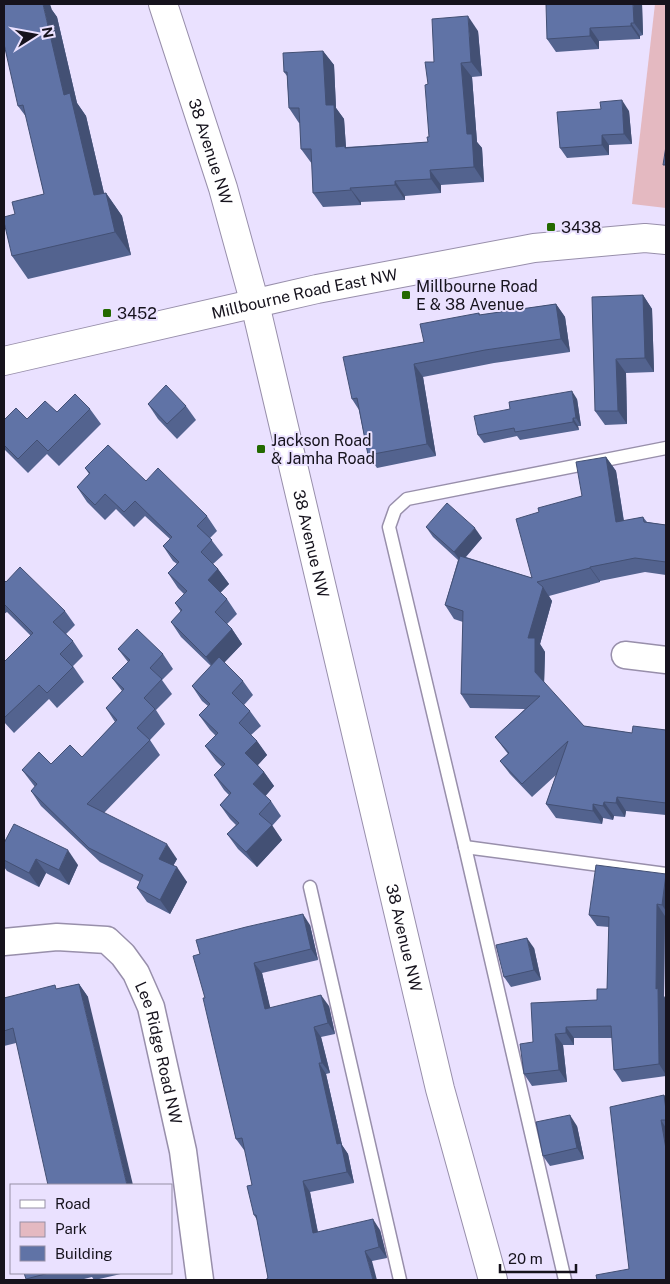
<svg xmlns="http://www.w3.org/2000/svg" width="670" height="1284" font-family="'Public Sans',sans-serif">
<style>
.green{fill:#e4b9c1}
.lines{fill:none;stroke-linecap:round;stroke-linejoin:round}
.lane-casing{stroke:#988fab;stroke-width:15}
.street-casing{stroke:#988fab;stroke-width:29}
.secondary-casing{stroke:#988fab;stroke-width:30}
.lane{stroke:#fff;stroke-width:12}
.street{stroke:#fff;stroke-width:26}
.secondary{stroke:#fff;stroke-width:28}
.wall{fill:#53638f}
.shaded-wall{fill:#435074}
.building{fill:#6073a6;stroke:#435074}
.poi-dot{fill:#236900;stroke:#eae1ff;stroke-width:2}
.labels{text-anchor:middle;stroke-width:4;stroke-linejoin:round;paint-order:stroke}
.street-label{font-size:16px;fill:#16131d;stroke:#eae1ff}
.poi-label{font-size:16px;fill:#16131d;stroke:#eae1ff;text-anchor:start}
</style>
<rect width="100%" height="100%" fill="#eae1ff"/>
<!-- green -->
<polygon class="green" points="655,4 666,4 666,208 632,204"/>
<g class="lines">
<defs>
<g id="lane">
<polyline points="465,847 666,874"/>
<polyline points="310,887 400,1280"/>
<polyline points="565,1280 465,847 389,527 395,510 407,499 666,448"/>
</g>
<g id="street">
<polyline points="625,655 666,660"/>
<path id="s1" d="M4 942 57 937 107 940 123 955 136 973 151 1007 183 1151 200 1280"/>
</g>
<g id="secondary">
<path id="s2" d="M163 4 223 188 255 304 440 1089 493 1280"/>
<path id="s3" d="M4 361 317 289 534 248 645 238 666 240"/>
</g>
</defs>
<!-- lane casing -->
<use href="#lane" class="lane-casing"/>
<!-- street casing -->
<use href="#street" class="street-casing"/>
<!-- secondary casing -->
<use href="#secondary" class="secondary-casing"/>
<!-- lane -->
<use href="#lane" class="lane"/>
<!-- street -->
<use href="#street" class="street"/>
<!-- secondary -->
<use href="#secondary" class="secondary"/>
</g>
<!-- wall -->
<g class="wall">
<polygon points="642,4 643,35 640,36 640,39 599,41 599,49 556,52 547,39"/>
<polygon points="52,10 57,17 77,103 86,116 104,193 106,193 122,216 131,255 28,279 12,256 15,214 44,194 27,118 18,106"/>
<polygon points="478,31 482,76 472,77 477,142 482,148 484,182 441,185 441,193 405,196 405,200 361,202 361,205 323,207 313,193 312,164 301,149 300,123 299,123 289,108 287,76 284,72 323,51 334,65 336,108 344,119 346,147 428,142 429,137 428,84 434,62"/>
<polygon points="629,111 632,144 609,145 609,155 567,158 560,148"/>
<polygon points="643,295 652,309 654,372 626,373 627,424 605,425 595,411"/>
<polygon points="556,304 565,317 570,352 494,363 423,377 436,456 377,468 368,455 359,410 352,399 424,342 479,313 480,315"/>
<polygon points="577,399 581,426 578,426 579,430 520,440 517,436 484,443 478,435"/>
<polygon points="148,404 186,406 196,420 177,439 158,419"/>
<polygon points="90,409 101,424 59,466 47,454 28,473 4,449 4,420 27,419 57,412"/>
<polygon points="606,457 616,471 624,521 643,517 647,522 666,525 666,575 645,572 600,581 600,582 549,596 552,601 540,644 545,652 544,683 584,726 632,733 666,730 666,815 626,811 625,817 614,816 613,820 603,818 602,824 556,818 546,804 556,775 532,797 510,774 500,761 508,754 495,737 525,709 470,708 461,694 463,622 454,619 445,605 458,560 433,537 426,527 482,538 466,557 532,578 539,512 582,496"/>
<polygon points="85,468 146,481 207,516 217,531 210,538 223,555 213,564 218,569 229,584 220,593 227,599 237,614 227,624 232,629 242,644 224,663 243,681 253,695 244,705 250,711 261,726 251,735 257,741 267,755 258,765 264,772 274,786 265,796 271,801 281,816 272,826 282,840 257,867 238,849 227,834 236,825 230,819 220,805 229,795 224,790 214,775 222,767 216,761 205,746 216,736 210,730 199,715 208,706 202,701 192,686 211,666 181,637 171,622 181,612 175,603 184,594 178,588 168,573 177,564 173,561 163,546 170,539 145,516 134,527 116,509 105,520 87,502 77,487 89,474"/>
<polygon points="4,580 6,582 65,611 75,625 66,634 73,641 83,656 73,666 84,682 57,708 49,699 14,733 4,722 4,662 31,636 7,612 4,614"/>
<polygon points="118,649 163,654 173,669 162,680 172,694 156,710 165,724 150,740 160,755 104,813 177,859 173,866 187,882 170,914 147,902 137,888 140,882 100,862 41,806 31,791 35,787 22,770 51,764 82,757 115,722 106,708 122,691 112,678 128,662"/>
<polygon points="4,843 78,865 69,885 46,873 39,887 7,871 4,867"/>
<polygon points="666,874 666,916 665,916 664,996 666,1000 666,1076 622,1082 614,1070 612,1038 574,1038 574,1045 563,1045 567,1082 532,1086 524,1074 533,1042 597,1000 607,989 609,927 597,926 589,915"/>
<polygon points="310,925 318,960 262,973 270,1008 329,1006 335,1034 321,1037 330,1073 326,1074 342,1145 348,1154 354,1183 310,1192 318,1232 380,1230 387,1258 372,1261 268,1278 257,1220 254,1215 252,1185 245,1149 244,1150 236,1139 205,998 200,954"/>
<polygon points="534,948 541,980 511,987 504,977"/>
<polygon points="79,984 88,997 16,1043 4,1046 4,998 57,989"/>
<polygon points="664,1095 666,1098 666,1280 629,1269"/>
<polygon points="577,1126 584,1159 550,1166 543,1156"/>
<polygon points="24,1273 125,1273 95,1280 94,1280 92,1277 80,1280 27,1280"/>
</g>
<!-- shaded-wall -->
<g class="shaded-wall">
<polygon points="43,4 50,4 52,10 57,17 77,103 86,116 110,219 94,195 64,95"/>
<polygon points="633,4 642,4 643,35 634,23"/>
<polygon points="468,16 478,31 482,76 471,62"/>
<polygon points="631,23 640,36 640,39 631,26"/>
<polygon points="590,28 599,41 599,49 590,36"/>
<polygon points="323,51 334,65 336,108 344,119 346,148 336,147 326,105"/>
<polygon points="461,63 472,77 477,142 482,148 484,182 474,167 467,134"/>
<polygon points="622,100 629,111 632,144 624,134"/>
<polygon points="602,135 609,145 609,155 602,145"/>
<polygon points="430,170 441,185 441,193 431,179"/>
<polygon points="395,181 405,196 405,200 395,185"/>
<polygon points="350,188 361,202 361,205 351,190"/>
<polygon points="106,193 122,216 131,255 115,232"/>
<polygon points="643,295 652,309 654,372 645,358"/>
<polygon points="556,304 565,317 570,352 561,339"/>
<polygon points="616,359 626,373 627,424 618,411"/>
<polygon points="414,364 423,377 436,456 427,444"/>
<polygon points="572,391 577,399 581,426 576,418"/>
<polygon points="573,418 578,426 579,430 573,422"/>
<polygon points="606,457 616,471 626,536 616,522"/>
<polygon points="475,528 482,538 461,562 454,552"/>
<polygon points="590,567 600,581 600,582 590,568"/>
<polygon points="218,569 229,584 218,595 208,580"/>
<polygon points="543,587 552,601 540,644 545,652 544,686 535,672 528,638"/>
<polygon points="232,629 242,644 216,671 206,657"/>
<polygon points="257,741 267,755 255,768 245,753"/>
<polygon points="264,772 274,786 263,799 253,784"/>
<polygon points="617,797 626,811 625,817 616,803"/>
<polygon points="604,802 614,816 613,820 603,806"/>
<polygon points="593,804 603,818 602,824 593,811"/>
<polygon points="272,825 282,840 257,867 246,852"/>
<polygon points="167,844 177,859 169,873 159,859"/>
<polygon points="68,850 78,865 69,885 59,870"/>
<polygon points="36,859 46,873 39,887 29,873"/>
<polygon points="177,867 187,882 170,914 160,900"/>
<polygon points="666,874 666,911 662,905"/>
<polygon points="657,904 665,916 664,996 666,1000 666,1075 659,1064 656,989"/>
<polygon points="303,914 310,925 318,960 311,949"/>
<polygon points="527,938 534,948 541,980 534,970"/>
<polygon points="254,963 262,973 273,1019 265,1009"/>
<polygon points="79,984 88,997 133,1185 127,1185"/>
<polygon points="321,995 329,1006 335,1034 328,1023"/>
<polygon points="314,1027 321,1037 330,1073 322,1063"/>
<polygon points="566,1027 574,1038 574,1045 566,1033"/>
<polygon points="555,1034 563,1045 567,1082 559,1070"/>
<polygon points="319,1063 326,1074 342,1145 348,1154 354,1183 347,1172 337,1144"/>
<polygon points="570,1115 577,1126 584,1159 577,1148"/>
<polygon points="661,1120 666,1128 666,1149"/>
<polygon points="303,1181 310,1192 320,1244 313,1233"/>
<polygon points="373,1219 380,1230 387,1258 379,1247"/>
<polygon points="365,1251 372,1261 377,1280 373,1280"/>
</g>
<!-- building -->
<g class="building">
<polygon points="4,4 43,4 64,95 70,93 94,195 106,193 115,232 12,256 4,222 4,217 15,214 12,202 44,194 23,105 18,106 4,44"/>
<polygon points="546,4 633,4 634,23 631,23 631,26 590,28 590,36 547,39"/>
<polygon points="468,16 471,62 461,63 467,134 472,134 474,167 430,170 431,179 395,181 395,185 350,188 351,190 313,193 311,149 301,149 299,108 289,108 287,72 284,72 283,53 323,51 326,105 334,105 336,147 345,146 345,148 428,142 427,137 429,137 425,85 428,84 425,62 434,62 432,19"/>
<polygon points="622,100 624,134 602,135 602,145 560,148 557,112 601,109 600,102"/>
<polygon points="666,146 666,165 663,165"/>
<polygon points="643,295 645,358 616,359 618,411 595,411 592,297"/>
<polygon points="556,304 561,339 485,350 414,364 427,444 368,455 357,398 352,399 343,357 424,342 420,324 479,313 479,315"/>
<polygon points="166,385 186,406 167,424 148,404"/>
<polygon points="572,391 576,418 573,418 573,422 515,432 514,428 478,435 474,416 510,409 509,402"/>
<polygon points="75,394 90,409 48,451 37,440 18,459 4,445 4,420 16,408 27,419 45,401 57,412"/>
<polygon points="108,445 146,481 158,468 207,516 197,526 212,540 201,552 218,569 208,580 227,599 215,612 232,629 206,657 171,622 182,610 175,603 187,591 168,573 179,562 163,546 172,537 135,501 124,512 105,494 95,505 77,487 90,473 85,468"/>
<polygon points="606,457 616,522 643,517 644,522 666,525 666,562 635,558 590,567 590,568 537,582 543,587 528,638 535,638 535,672 584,726 632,733 633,726 666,730 666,803 617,797 616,803 604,802 603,806 593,804 593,811 546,804 568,741 522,784 500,761 509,753 495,737 540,696 461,694 463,611 445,605 460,556 532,578 516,519 539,512 538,508 582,496 576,462"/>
<polygon points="447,503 475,528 454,552 426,527"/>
<polygon points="20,567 65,611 53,622 73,641 60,654 73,667 47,693 39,685 4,718 4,662 33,633 4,604 4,580 6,582"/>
<polygon points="137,629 163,654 150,668 162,679 144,698 155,709 137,728 150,740 87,804 167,844 159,859 177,867 160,900 137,888 143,875 89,848 31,791 37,784 22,770 39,752 51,764 70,745 82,757 117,720 106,708 124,689 112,678 130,660 118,649"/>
<polygon points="219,657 243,681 232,693 250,711 239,723 257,741 245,753 264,772 253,784 271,801 259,814 272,825 246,852 227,834 239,823 220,805 231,793 214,775 225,764 205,746 218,733 199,715 210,704 192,686"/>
<polygon points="14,824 68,850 59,870 36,859 29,873 4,860 4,843"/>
<polygon points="596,865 666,874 662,905 657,904 656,989 658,988 659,1064 614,1070 611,1026 566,1027 566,1033 555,1034 559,1070 524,1074 520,1044 533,1042 531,1003 597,1000 597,989 607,989 609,917 589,915"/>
<polygon points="303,914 311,949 254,963 265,1009 321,995 328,1023 314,1027 322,1063 319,1063 337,1144 341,1143 347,1172 303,1181 313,1233 373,1219 379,1247 365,1251 373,1280 267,1280 267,1278 268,1278 256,1215 254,1215 247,1186 252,1185 242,1138 236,1139 203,998 205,998 193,956 200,954 196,940 246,927"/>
<polygon points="527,938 534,970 504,977 496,945"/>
<polygon points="79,984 127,1185 48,1185 13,1028 4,1031 4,998 55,985 56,989"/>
<polygon points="664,1095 666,1110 666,1120 661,1120 666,1149 666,1280 597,1280 596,1275 629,1269 610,1107"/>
<polygon points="570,1115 577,1148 543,1156 536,1122"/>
<polygon points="24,1273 49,1273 26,1279"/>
</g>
<!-- markers -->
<g class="poi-dot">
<rect x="546" y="222" width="10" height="10" rx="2.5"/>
<rect x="401" y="290" width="10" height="10" rx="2.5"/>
<rect x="102" y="308" width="10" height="10" rx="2.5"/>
<rect x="256" y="444" width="10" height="10" rx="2.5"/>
</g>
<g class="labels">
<!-- street labels -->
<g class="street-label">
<text dy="6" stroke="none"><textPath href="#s2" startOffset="155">38 Avenue NW</textPath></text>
<text dy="6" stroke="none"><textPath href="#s3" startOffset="308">Millbourne Road East NW</textPath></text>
<text dy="6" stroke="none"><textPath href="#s2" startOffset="560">38 Avenue NW</textPath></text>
<text dy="6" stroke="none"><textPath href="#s2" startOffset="965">38 Avenue NW</textPath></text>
<text dy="6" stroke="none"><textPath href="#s1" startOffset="231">Lee Ridge Road NW</textPath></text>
</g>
<!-- poi labels -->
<g class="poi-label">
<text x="561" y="233">3438</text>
<text x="416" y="292">Millbourne Road<tspan x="416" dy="18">E &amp; 38 Avenue</tspan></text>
<text x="117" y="319">3452</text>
<text x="271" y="446">Jackson Road<tspan x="271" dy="18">&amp; Jamha Road</tspan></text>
</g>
</g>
<!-- border -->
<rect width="670" height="1284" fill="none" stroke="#16131d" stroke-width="10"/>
<!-- legend -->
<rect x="10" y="1184" width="162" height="90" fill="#eae1ff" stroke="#958fa5"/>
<rect x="20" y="1200" width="25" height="8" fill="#ffffff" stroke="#958fa5"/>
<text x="55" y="1209" font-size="15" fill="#16131d">Road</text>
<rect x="20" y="1222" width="25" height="15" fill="#e4b9c1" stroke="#958fa5"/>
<text x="55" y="1234" font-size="15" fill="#16131d">Park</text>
<rect x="20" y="1246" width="25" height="15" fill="#6073a6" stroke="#958fa5"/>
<text x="55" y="1259" font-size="15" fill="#16131d">Building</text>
<!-- north arrow -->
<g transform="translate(35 35) rotate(79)" stroke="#eae1ff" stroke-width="4" paint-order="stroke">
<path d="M0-4L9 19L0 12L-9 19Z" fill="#16131d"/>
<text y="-8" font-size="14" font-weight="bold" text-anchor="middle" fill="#16131d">N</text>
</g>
<!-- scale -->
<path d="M500 1264v8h76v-8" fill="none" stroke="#16131d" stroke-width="2.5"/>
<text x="508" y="1264" font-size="15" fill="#16131d" stroke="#eae1ff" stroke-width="4" paint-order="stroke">20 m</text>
</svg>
